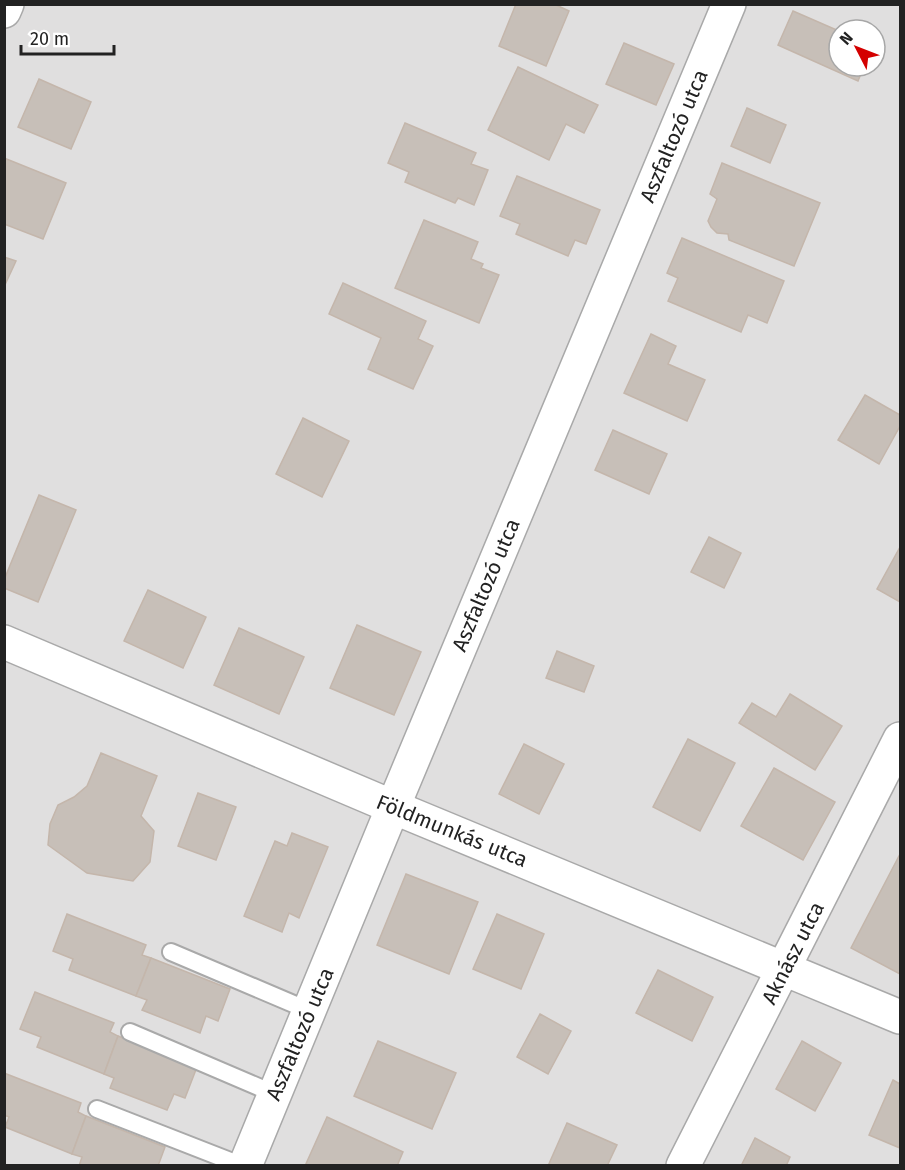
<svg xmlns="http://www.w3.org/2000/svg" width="905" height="1170" font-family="'Fira Sans',sans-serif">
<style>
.residential{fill:#e0dfdf;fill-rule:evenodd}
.building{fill:#c7bfb8;stroke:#c4b6ab;stroke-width:1.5}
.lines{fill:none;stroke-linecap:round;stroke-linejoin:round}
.service-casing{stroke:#a9a9a9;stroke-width:20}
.minor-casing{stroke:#a9a9a9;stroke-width:36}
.service{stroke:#fff;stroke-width:16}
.minor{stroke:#fff;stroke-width:33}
.labels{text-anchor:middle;stroke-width:5;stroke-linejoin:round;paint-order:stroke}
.street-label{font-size:21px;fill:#222;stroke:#fff}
</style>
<rect width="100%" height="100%" fill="#f2efe9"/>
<!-- residential -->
<path class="residential" d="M5 5H900V1165H5ZM839 30H875V66H839Z"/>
<!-- building -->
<g class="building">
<polygon points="516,4 554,4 569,11 546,66 499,46"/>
<polygon points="793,11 839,31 839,66 864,66 858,81 778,45"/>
<polygon points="624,43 674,64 656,105 606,84"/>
<polygon points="518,67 598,105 584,133 566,124 549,160 488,130"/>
<polygon points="39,79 91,102 71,149 18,127"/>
<polygon points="747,108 786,125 770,163 731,146"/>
<polygon points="405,123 476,153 471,164 488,170 474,205 458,198 455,203 405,182 409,172 388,163"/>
<polygon points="4,158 66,183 43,239 4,224"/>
<polygon points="722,163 820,203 794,266 729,240 728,234 717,233 711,227 708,221 717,199 710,194"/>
<polygon points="517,176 600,210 586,244 575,240 568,256 516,234 520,224 500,216"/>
<polygon points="424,220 478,242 471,259 483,264 481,268 499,275 479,323 395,288"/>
<polygon points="682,238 784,281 767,323 748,315 741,332 668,301 678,278 667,273"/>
<polygon points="4,257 16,261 4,287"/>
<polygon points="343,283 426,321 418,339 433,346 413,389 368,369 381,338 329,314"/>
<polygon points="651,334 676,346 668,364 705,380 687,421 624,393"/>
<polygon points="865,395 900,415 900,426 879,464 838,440"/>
<polygon points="303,418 349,441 322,497 276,474"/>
<polygon points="613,430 667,454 649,494 595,470"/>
<polygon points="39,495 76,510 38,602 4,588 4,580"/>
<polygon points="709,537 741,553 724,588 691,572"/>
<polygon points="900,547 900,602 877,589"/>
<polygon points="148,590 206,617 183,668 124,641"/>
<polygon points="357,625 421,652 394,715 330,688"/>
<polygon points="239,628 304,657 279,714 214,685"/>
<polygon points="557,651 594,666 584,692 546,678"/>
<polygon points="790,694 842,726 815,770 739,723 752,703 776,717"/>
<polygon points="688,739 735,763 700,831 653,807"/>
<polygon points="524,744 564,764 539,814 499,794"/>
<polygon points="101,753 157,776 141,816 154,831 150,862 133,881 87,873 48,845 50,824 58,805 74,797 87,786"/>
<polygon points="774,768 835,802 803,860 741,826"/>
<polygon points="198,793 236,807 216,860 178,846"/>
<polygon points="292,833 328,847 299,918 289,913 282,932 244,916 275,841 287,846"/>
<polygon points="900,854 900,974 851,948"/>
<polygon points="406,874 478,902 449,974 377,945"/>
<polygon points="67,914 146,945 142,955 151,958 136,996 69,970 73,959 53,951"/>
<polygon points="497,914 544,934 521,989 473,969"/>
<polygon points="151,958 230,989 218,1021 206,1016 200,1033 142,1010 147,1000 136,996"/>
<polygon points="658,970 713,997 692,1041 636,1013"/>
<polygon points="35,992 114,1023 110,1032 118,1036 104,1074 37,1047 41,1037 20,1029"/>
<polygon points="540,1014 571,1031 548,1074 517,1057"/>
<polygon points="118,1036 197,1067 185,1098 174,1094 167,1110 110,1088 114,1078 104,1074"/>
<polygon points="378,1041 456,1073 432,1129 354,1096"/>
<polygon points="802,1041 841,1063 815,1111 776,1089"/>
<polygon points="4,1073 81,1103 78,1112 86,1116 72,1154 5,1127 9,1117 4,1115"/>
<polygon points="893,1080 900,1084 900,1148 869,1135"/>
<polygon points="86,1116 165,1147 158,1166 79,1166 82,1157 72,1154"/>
<polygon points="327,1117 403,1152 397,1166 305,1166"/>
<polygon points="567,1123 617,1145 607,1166 548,1166"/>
<polygon points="755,1138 790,1157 786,1166 741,1166"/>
</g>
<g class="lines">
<defs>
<g id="service">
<polyline points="171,952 310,1011"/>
<polyline points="130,1032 275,1094"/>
<polyline points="97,1109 243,1166"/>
</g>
<g id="minor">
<polyline points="4,11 7,4"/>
<polyline points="4,642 393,807 900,1017"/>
<polyline points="245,1166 393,807 729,4"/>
<polyline points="683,1166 900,739"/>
</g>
</defs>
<!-- service casing -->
<use href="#service" class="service-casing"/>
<!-- minor casing -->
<use href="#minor" class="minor-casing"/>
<!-- service -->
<use href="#service" class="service"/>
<!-- minor -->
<use href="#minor" class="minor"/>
</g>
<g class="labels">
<!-- street labels -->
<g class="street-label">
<text transform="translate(674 136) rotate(-67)" y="7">Aszfaltozó utca</text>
<text transform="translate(486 585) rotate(-67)" y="7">Aszfaltozó utca</text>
<text transform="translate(452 831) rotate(22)" y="7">Földmunkás utca</text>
<text transform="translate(793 953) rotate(-63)" y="7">Aknász utca</text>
<text transform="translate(300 1034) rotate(-67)" y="7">Aszfaltozó utca</text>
</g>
</g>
<!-- border -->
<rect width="905" height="1170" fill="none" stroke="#222222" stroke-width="12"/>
<!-- north arrow -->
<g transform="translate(857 48) rotate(312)"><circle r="28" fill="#ffffff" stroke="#a7a7a7" stroke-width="1.5"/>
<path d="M0-4.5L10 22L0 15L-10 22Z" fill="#d40000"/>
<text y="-9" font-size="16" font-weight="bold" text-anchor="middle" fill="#222222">N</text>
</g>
<!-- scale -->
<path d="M21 45v9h93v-9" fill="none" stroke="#222222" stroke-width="3"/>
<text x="30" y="45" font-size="18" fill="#222222" stroke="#ffffff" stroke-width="4.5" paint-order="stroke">20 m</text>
</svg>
